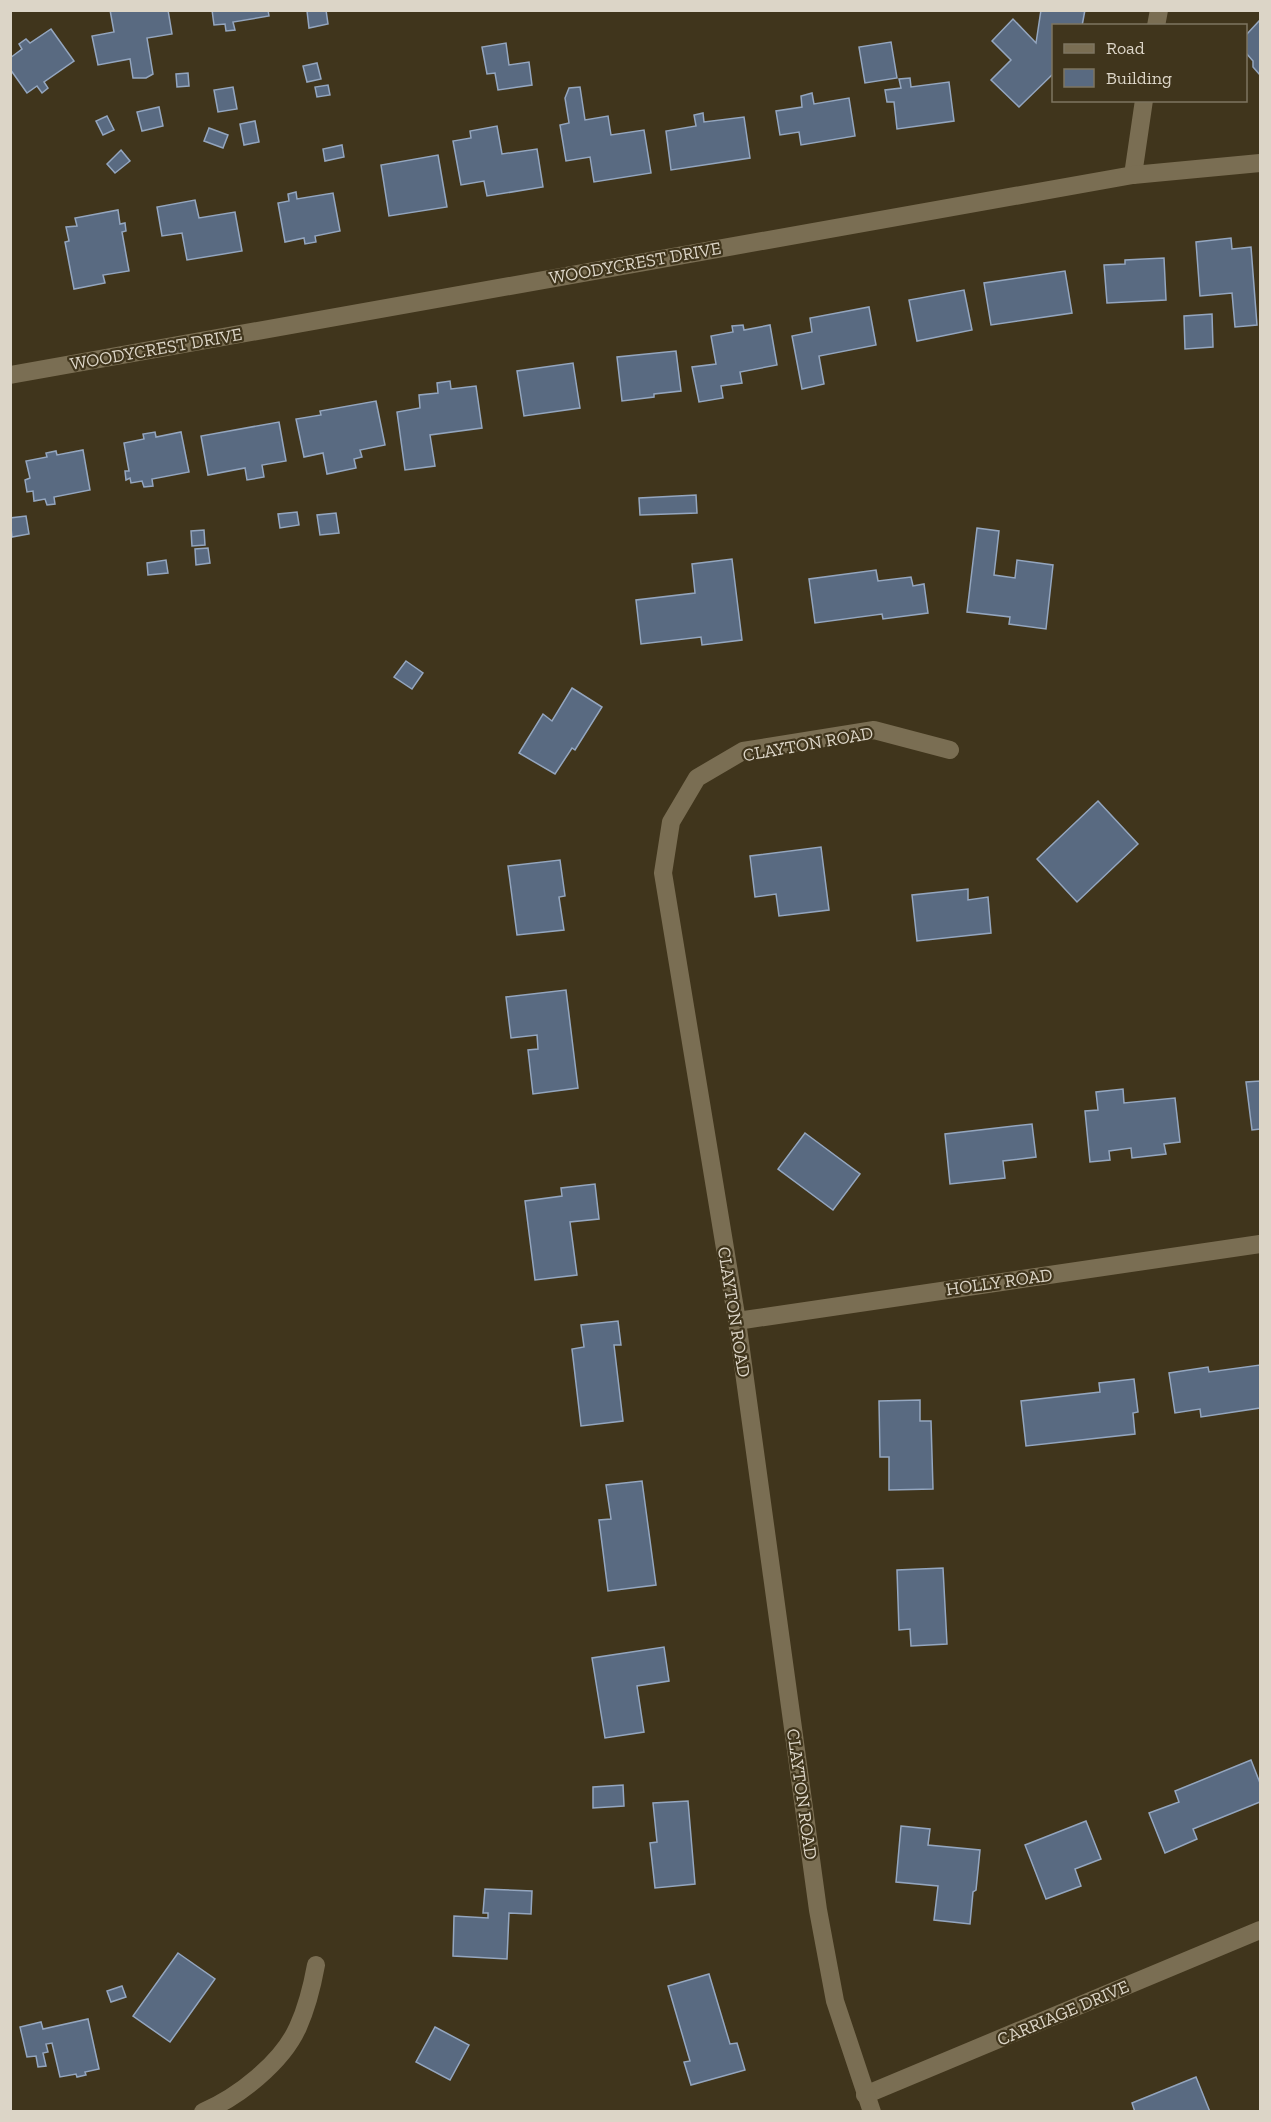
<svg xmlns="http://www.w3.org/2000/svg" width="1271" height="2122" font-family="'Zilla Slab',serif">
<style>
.building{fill:#596a81;stroke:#94a6bf;stroke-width:1.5}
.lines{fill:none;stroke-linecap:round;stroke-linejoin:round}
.minor{stroke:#7a6e53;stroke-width:18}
.labels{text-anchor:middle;stroke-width:4.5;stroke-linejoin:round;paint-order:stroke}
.street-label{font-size:18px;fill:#dcd5c7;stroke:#40351c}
</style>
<rect width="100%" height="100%" fill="#40351c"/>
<!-- building -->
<g class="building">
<polygon points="110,10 168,10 172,34 147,38 153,74 146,78 133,78 130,59 98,65 92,36 114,32"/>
<polygon points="212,10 268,10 269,16 233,22 235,30 226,31 225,24 214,25"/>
<polygon points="326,10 328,24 309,28 307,11"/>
<polygon points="1041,10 1085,10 1082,26 1054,26 1054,73 1019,107 991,80 1011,60 992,41 1013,19 1036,43"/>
<polygon points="1260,20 1260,75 1253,67 1253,61 1246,53 1246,35"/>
<polygon points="51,29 74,61 44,82 48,88 42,93 37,86 27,93 10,69 10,58 22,49 19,44 26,39 30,43"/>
<polygon points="891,42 897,78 865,83 859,47"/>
<polygon points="506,43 509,65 529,62 532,85 498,90 495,73 487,74 482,47"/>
<polygon points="317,63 321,79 307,82 303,66"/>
<polygon points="188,73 189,86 177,87 176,74"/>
<polygon points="910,78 911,87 949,82 954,121 897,129 894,102 887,102 885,90 901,88 899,79"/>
<polygon points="328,85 330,95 317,97 315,87"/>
<polygon points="233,87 237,109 218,112 214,90"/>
<polygon points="580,87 585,120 608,116 611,135 644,130 651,173 594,182 590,157 566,161 560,125 569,123 565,98 569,88"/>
<polygon points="812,93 814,104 849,98 855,136 801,145 799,132 780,135 776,111 802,107 801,96"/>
<polygon points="159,107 163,126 142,131 137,112"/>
<polygon points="703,113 704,122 744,117 750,158 671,170 666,131 696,126 694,115"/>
<polygon points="107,116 114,130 103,135 96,121"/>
<polygon points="255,121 259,142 244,145 240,124"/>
<polygon points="497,126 502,154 537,149 543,187 487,196 484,181 461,185 453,141 471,138 470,131"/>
<polygon points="209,128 228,135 223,148 204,141"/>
<polygon points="342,145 344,157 325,161 323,149"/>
<polygon points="121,150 130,161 115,173 107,164"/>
<polygon points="438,155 447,207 389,216 381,165"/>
<polygon points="296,192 297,199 333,193 340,231 315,236 316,242 305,244 304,238 285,242 278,203 289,201 288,194"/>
<polygon points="195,200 199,218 235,212 242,251 187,260 182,233 162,236 157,207"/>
<polygon points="118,210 120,224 125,223 126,231 122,232 129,271 103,275 105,283 74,289 65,242 69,241 66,227 77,226 75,218"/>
<polygon points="1231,238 1232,249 1251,247 1257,325 1235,327 1232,293 1200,296 1196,242"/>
<polygon points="1164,258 1166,300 1107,303 1104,265 1125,264 1125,260"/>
<polygon points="1065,271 1072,313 991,325 984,283"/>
<polygon points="964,290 972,330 917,341 909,300"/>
<polygon points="869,307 876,345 819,356 824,384 802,389 792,336 812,332 810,318"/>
<polygon points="1212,314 1213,347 1185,349 1184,316"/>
<polygon points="743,325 744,330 770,325 777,365 740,372 742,383 721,386 723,398 699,402 692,367 716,364 711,336 733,332 732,326"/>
<polygon points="676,351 681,391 654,394 654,397 622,401 617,357"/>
<polygon points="573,363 580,408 524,416 517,371"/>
<polygon points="450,381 451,389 476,386 482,428 430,435 435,466 405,470 397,412 420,408 419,395 438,393 437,383"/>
<polygon points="376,401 385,445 360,450 362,457 354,459 356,468 327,474 323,453 304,457 296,419 321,415 320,411"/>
<polygon points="279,422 286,461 262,465 264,477 247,480 245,468 208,475 201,436"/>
<polygon points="155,432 156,437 181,432 189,472 152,479 153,486 144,487 142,481 131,483 130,478 126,480 125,471 129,471 124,443 144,439 143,434"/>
<polygon points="83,450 90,490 54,497 55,504 47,505 45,499 34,501 33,491 27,492 25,480 30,478 26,461 47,457 46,453 56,451 57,455"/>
<polygon points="696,495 697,513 640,515 639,498"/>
<polygon points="297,512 299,525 280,528 278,514"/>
<polygon points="336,513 339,533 320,535 317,515"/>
<polygon points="26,516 29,534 12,537 10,518"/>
<polygon points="977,528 999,531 994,575 1015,578 1017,560 1053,565 1046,629 1009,624 1010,617 967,612"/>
<polygon points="204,530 205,545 192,546 191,531"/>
<polygon points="208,548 210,563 196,565 195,549"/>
<polygon points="732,559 742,640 702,645 701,637 641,644 636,600 695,593 692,564"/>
<polygon points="166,560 168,573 148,575 147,563"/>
<polygon points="876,570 878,581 911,577 913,586 924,584 928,613 883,619 882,614 815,623 809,579"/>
<polygon points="406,661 423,673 412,689 394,677"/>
<polygon points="572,688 602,707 575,750 572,748 555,774 519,753 543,714 552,721"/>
<polygon points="1098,801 1138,844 1077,902 1037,859"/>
<polygon points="821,847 829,910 779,916 776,894 755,897 750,856"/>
<polygon points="560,860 565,896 559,897 564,930 517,935 508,866"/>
<polygon points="968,889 968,900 988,897 991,933 917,941 912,895"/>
<polygon points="566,990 578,1088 533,1094 528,1050 538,1049 537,1035 511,1038 506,997"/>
<polygon points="1260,1081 1260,1129 1252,1130 1246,1082"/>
<polygon points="1123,1089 1124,1103 1175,1098 1180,1142 1164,1144 1166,1154 1132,1158 1131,1148 1109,1151 1110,1160 1090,1162 1085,1111 1098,1110 1096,1092"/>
<polygon points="1032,1124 1036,1157 1003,1161 1005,1178 950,1184 945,1134"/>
<polygon points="805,1133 860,1174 833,1210 778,1169"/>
<polygon points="595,1184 599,1219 570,1222 577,1275 535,1280 525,1201 562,1196 561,1188"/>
<polygon points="618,1321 621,1345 614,1345 623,1421 581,1426 572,1349 584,1347 581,1325"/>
<polygon points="1260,1365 1260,1408 1201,1417 1200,1409 1175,1413 1169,1373 1208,1367 1209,1372"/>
<polygon points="1134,1379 1138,1412 1133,1413 1135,1434 1026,1446 1021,1401 1100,1392 1099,1383"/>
<polygon points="920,1400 920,1421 931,1421 933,1489 889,1490 889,1457 880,1457 879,1401"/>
<polygon points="642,1481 656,1585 608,1591 599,1520 611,1519 606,1485"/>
<polygon points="943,1568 947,1644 911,1646 910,1629 899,1630 897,1570"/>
<polygon points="664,1647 669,1681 637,1686 644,1732 605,1738 592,1658"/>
<polygon points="1251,1760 1260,1783 1260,1802 1193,1829 1197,1839 1165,1853 1149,1813 1179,1802 1175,1791"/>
<polygon points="623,1785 624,1806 593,1808 593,1787"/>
<polygon points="688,1801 695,1884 655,1888 650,1843 657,1842 653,1803"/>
<polygon points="1086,1821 1101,1859 1075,1869 1081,1886 1046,1899 1025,1845"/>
<polygon points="901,1826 930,1829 928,1845 980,1850 976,1890 973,1892 970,1924 934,1920 938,1886 896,1882"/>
<polygon points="485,1889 532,1891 531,1914 509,1913 507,1959 453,1956 454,1916 488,1918 488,1913 483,1913"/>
<polygon points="178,1953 215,1979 170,2042 133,2016"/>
<polygon points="709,1974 730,2044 737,2043 745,2070 691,2085 684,2062 690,2061 668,1986"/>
<polygon points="122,1986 126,1997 111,2002 107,1991"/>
<polygon points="88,2019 99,2069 85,2072 86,2075 77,2077 76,2074 60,2077 52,2043 46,2044 48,2052 43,2053 46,2066 38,2067 36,2056 27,2057 20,2027 41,2022 43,2029"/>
<polygon points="435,2027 469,2045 450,2080 416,2062"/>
<polygon points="1196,2077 1210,2112 1135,2112 1132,2103"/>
</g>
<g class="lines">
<!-- minor -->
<g class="minor">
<polyline points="1156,26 1159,10"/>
<polyline points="1133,175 1144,100"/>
<polyline points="10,375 1133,175 1260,163"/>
<polyline points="737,1321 1260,1244"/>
<polyline points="865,2095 1260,1930"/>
<path d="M203 2112C238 2097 282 2063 298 2027 307 2007 312 1987 316 1965"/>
<polyline points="872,2112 835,2001 818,1910 737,1321 663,873 671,822 697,778 743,751 874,730 950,750"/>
</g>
</g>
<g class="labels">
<!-- street labels -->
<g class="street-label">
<text transform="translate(635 263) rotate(-10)" y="6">WOODYCREST DRIVE</text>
<text transform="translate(156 349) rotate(-10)" y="6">WOODYCREST DRIVE</text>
<text transform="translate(808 744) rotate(-10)" y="6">CLAYTON ROAD</text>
<text transform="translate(999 1282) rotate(-8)" y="6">HOLLY ROAD</text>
<text transform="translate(734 1312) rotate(81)" y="6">CLAYTON ROAD</text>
<text transform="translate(802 1794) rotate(82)" y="6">CLAYTON ROAD</text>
<text transform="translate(1063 2013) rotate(-23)" y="6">CARRIAGE DRIVE</text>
</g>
</g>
<!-- border -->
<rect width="1271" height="2122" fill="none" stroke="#dcd5c7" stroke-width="24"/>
<!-- legend -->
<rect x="1052" y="24" width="195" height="78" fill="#40351c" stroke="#7e7560" stroke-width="1.5"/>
<rect x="1064" y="44" width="30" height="9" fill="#7a6e53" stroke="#7e7560" stroke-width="1.5"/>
<text x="1106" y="54" font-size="18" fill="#dcd5c7">Road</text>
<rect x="1064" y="69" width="30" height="18" fill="#596a81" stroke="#7e7560" stroke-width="1.5"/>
<text x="1106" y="84" font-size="18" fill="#dcd5c7">Building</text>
</svg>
